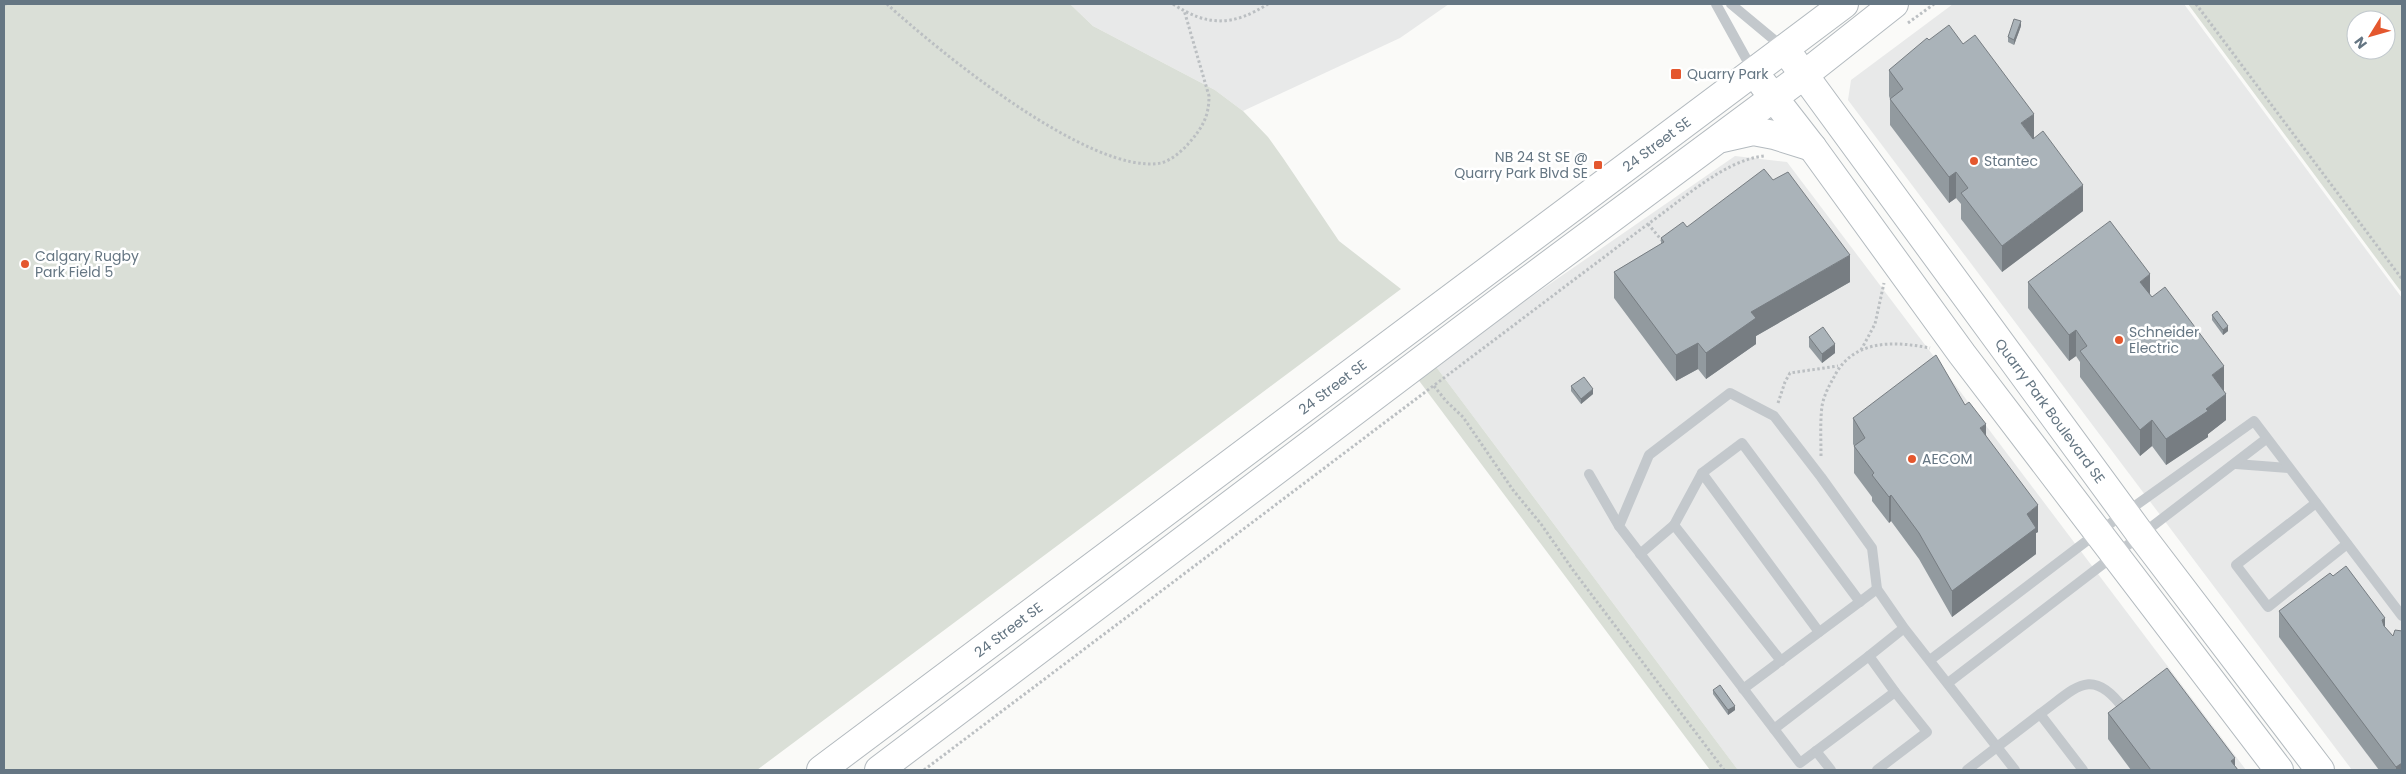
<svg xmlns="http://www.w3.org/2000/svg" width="2406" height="774" font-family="Poppins,sans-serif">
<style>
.built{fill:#e8e9e9}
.green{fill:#dadfd7;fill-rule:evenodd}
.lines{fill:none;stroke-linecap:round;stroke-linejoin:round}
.secondary-casing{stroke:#b3babf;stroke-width:30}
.path{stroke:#bbbfc2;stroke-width:3;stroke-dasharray:2.5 2.5;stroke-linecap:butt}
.service{stroke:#c3c8cc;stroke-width:10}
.secondary{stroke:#fff;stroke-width:28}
.wall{fill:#929a9f}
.shaded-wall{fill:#777d82}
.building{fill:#aab3b9;stroke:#777d82}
.poi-dot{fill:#e4572e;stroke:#fff;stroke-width:2}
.labels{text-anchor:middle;stroke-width:5;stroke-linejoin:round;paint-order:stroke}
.poi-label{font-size:14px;fill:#657683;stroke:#fff;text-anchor:start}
.street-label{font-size:14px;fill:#657683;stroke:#fff}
</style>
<rect width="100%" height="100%" fill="#fafaf8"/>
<!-- built -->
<g class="built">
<polygon points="1070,4 1449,4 1400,38 1243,111 1215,90 1093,26"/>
<polygon points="1953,4 2184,4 2402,298 2402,770 2352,770 1848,100 1851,80"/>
<polygon points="1735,156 1787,162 2246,770 1738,770 1434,364"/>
</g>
<!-- green -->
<g class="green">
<polygon points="4,4 1070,4 1093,26 1215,90 1243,111 1268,137 1283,158 1339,241 1401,289 757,770 4,770"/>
<path d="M2188 4H2402V293ZM2356 20H2386V50H2356Z"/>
<polygon points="1434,364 1738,770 1710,770 1417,378"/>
</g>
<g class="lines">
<defs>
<g id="secondary">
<path id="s1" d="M1793 60 2141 535 2320 770"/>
<polyline points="1763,84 1812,147 1962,354 2279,770"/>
<polyline points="1722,138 1753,131 1774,135 1812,147"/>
<path id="s2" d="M821 770 1844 4"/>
<polyline points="879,770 1507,296 1804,75 1894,4"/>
</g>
</defs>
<!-- secondary casing -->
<use href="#secondary" class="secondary-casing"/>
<!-- path -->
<g class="path">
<polyline points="4,4 7,4"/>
<path d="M887 4C937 50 1091 176 1161 163 1172 160 1182 151 1189 143 1202 128 1209 117 1209 96L1184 10"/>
<path d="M1173 4C1208 27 1233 26 1268 4"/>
<polyline points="2196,4 2402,279"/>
<polyline points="1908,23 1934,4"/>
<polyline points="1648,224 1664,243"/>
<polyline points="1861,350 1875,324 1884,283"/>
<polyline points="1434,386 1446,401 1463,417 1513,490 1541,524 1573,570 1724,770"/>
<polyline points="1778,403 1785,382 1790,373 1838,366"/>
<path d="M1821 456C1821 439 1820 422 1822 406 1824 395 1829 386 1834 377 1853 339 1894 341 1930 348"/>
<path d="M924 770 1648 224C1681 201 1724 160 1764 156"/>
</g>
<!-- service -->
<g class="service">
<polyline points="1716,4 1753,71"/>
<polyline points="1731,4 1784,48"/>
<polyline points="2236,464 2289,468"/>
<polyline points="1702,473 1742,443 1860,602"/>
<polyline points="1589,474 1619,526"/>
<polyline points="2316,503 2236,565 2268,607 2347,544"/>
<polyline points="1674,525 1702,473 1819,632"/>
<polyline points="1640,554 1674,525 1781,661"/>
<polyline points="1904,628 1869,656 1895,692 1800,763 1619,526 1649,455 1730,393 1774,416 1821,477 1872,548 1877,589 1904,628 2015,770"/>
<polyline points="1930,660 2097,533 2254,421 2402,616"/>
<polyline points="1948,683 2266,439"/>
<polyline points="1743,689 1877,589"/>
<path d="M2040 714C2075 689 2091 664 2124 709"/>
<polyline points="1774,729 1869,656"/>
<polyline points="1816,751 1831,770"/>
<polyline points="1877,770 1927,732 1895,692"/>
<polyline points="1967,770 2040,714 2083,770"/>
</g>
<!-- secondary -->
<use href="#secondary" class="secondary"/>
</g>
<!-- wall -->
<g class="wall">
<polygon points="2021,26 2014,45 2008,42 2008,37"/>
<polygon points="1929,40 2034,138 2083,211 2002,272 1961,219 1961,204 1956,198 1949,203 1890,125 1890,99 1889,96 1889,70"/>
<polygon points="1687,227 1850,282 1756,336 1756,344 1706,379 1698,369 1676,381 1614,298 1614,272 1661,244 1661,238"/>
<polygon points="2028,282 2150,295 2224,392 2226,420 2208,434 2208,437 2166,465 2152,446 2140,456 2080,377 2080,362 2076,356 2069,361 2028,308"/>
<polygon points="2212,315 2228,331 2223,335 2212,320"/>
<polygon points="1809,337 1835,353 1822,363 1809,347"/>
<polygon points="1571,386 1593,394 1581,404 1571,391"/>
<polygon points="1965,405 1986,435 2038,532 2036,533 2036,554 1952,617 1919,559 1891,521 1889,523 1872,501 1872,497 1854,473 1854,446 1853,444 1853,418"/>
<polygon points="2333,576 2385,627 2402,770 2379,770 2279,637 2279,611"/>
<polygon points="1713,690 1735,710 1728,715 1713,694"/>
<polygon points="2108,713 2235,766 2238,770 2131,770 2108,739"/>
</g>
<!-- shaded-wall -->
<g class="shaded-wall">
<polygon points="2021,21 2021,26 2014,45 2014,40"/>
<polygon points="2034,114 2034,140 2021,123"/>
<polygon points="1956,172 1956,198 1949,203 1949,177"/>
<polygon points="2083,185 2083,211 2002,272 2002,246"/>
<polygon points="1850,255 1850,282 1756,336 1756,344 1706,379 1706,353 1751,312"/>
<polygon points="2150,274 2150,300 2140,282"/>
<polygon points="2228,326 2228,331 2223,335 2223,330"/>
<polygon points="2076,330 2076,356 2069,361 2069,335"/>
<polygon points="1698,343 1698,369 1676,381 1676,355"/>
<polygon points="1835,344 1835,353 1822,363 1822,354"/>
<polygon points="2224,366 2224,392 2212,375"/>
<polygon points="1593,389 1593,394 1581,404 1581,399"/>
<polygon points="2226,394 2226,420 2208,434 2208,437 2166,465 2166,439"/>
<polygon points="2152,420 2152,446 2140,456 2140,430"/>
<polygon points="1986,424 1986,450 1980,428"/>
<polygon points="1891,495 1891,521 1889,523 1889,497"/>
<polygon points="2038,505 2038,532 2036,533 2036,554 1952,617 1952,591 2027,514"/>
<polygon points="2385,618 2385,644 2382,620"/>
<polygon points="1735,706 1735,710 1728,715 1728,710"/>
<polygon points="2235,758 2235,770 2231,761"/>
<polygon points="2402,763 2402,770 2396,770 2396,767"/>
</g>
<!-- building -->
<g class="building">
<polygon points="2014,19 2021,21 2014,40 2008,37"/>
<polygon points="1949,25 1963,44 1975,35 2034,114 2021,123 2033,139 2043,131 2083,185 2002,246 1961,193 1968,188 1956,172 1949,177 1890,99 1903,89 1889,70 1927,38 1929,40"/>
<polygon points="1764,169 1773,180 1788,172 1850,255 1751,312 1756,318 1706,353 1698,343 1676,355 1614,272 1664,242 1661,238 1683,222 1687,227"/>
<polygon points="2110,221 2150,274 2140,282 2152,297 2165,287 2224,366 2212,375 2226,394 2206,409 2208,411 2166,439 2152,420 2140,430 2080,351 2087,346 2076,330 2069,335 2028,282"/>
<polygon points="2217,311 2228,326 2223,330 2212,315"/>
<polygon points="1823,327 1835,344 1822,354 1809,337"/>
<polygon points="1936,355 1965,405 1969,402 1986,424 1980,428 2038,505 2027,514 2036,528 1952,591 1919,533 1891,495 1889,497 1872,475 1874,473 1854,446 1865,438 1853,418"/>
<polygon points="1584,377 1593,389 1581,399 1571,386"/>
<polygon points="2346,566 2385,618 2382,620 2384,626 2393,636 2395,630 2402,631 2402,763 2396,767 2279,611 2330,573 2333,576"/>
<polygon points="2167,668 2235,758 2231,761 2238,770 2151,770 2108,713"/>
<polygon points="1720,685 1735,706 1728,710 1713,690"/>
</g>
<!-- markers -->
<g class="poi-dot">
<rect x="1670" y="68" width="12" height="12" rx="2.5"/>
<circle cx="1974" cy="161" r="5"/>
<rect x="1593" y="160" width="10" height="10" rx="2.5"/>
<circle cx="25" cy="264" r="5"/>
<circle cx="2119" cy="340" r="5"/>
<circle cx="1912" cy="459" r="5"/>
</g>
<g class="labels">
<!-- poi labels -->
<g class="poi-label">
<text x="1687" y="79">Quarry Park</text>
<text x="1588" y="162" text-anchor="end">NB 24 St SE @<tspan x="1588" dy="16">Quarry Park Blvd SE</tspan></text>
<text x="1984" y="166">Stantec</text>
<text x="35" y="261">Calgary Rugby<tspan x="35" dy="16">Park Field 5</tspan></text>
<text x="2129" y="337">Schneider<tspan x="2129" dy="16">Electric</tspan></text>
<text x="1922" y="464">AECOM</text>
</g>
<!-- street labels -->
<g class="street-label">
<text dy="5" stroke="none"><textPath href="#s2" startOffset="1044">24 Street SE</textPath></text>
<text dy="5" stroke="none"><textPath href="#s2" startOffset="639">24 Street SE</textPath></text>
<text dy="5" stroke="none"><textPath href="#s1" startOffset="435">Quarry Park Boulevard SE</textPath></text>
<text dy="5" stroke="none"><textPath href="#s2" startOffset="234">24 Street SE</textPath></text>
</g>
</g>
<!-- border -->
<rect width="2406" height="774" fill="none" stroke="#657683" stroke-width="10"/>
<!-- north arrow -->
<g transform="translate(2371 35) rotate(233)"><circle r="24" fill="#ffffff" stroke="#c1c8cd"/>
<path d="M0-4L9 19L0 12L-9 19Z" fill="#e4572e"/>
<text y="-8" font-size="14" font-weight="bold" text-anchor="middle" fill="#657683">N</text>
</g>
</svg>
